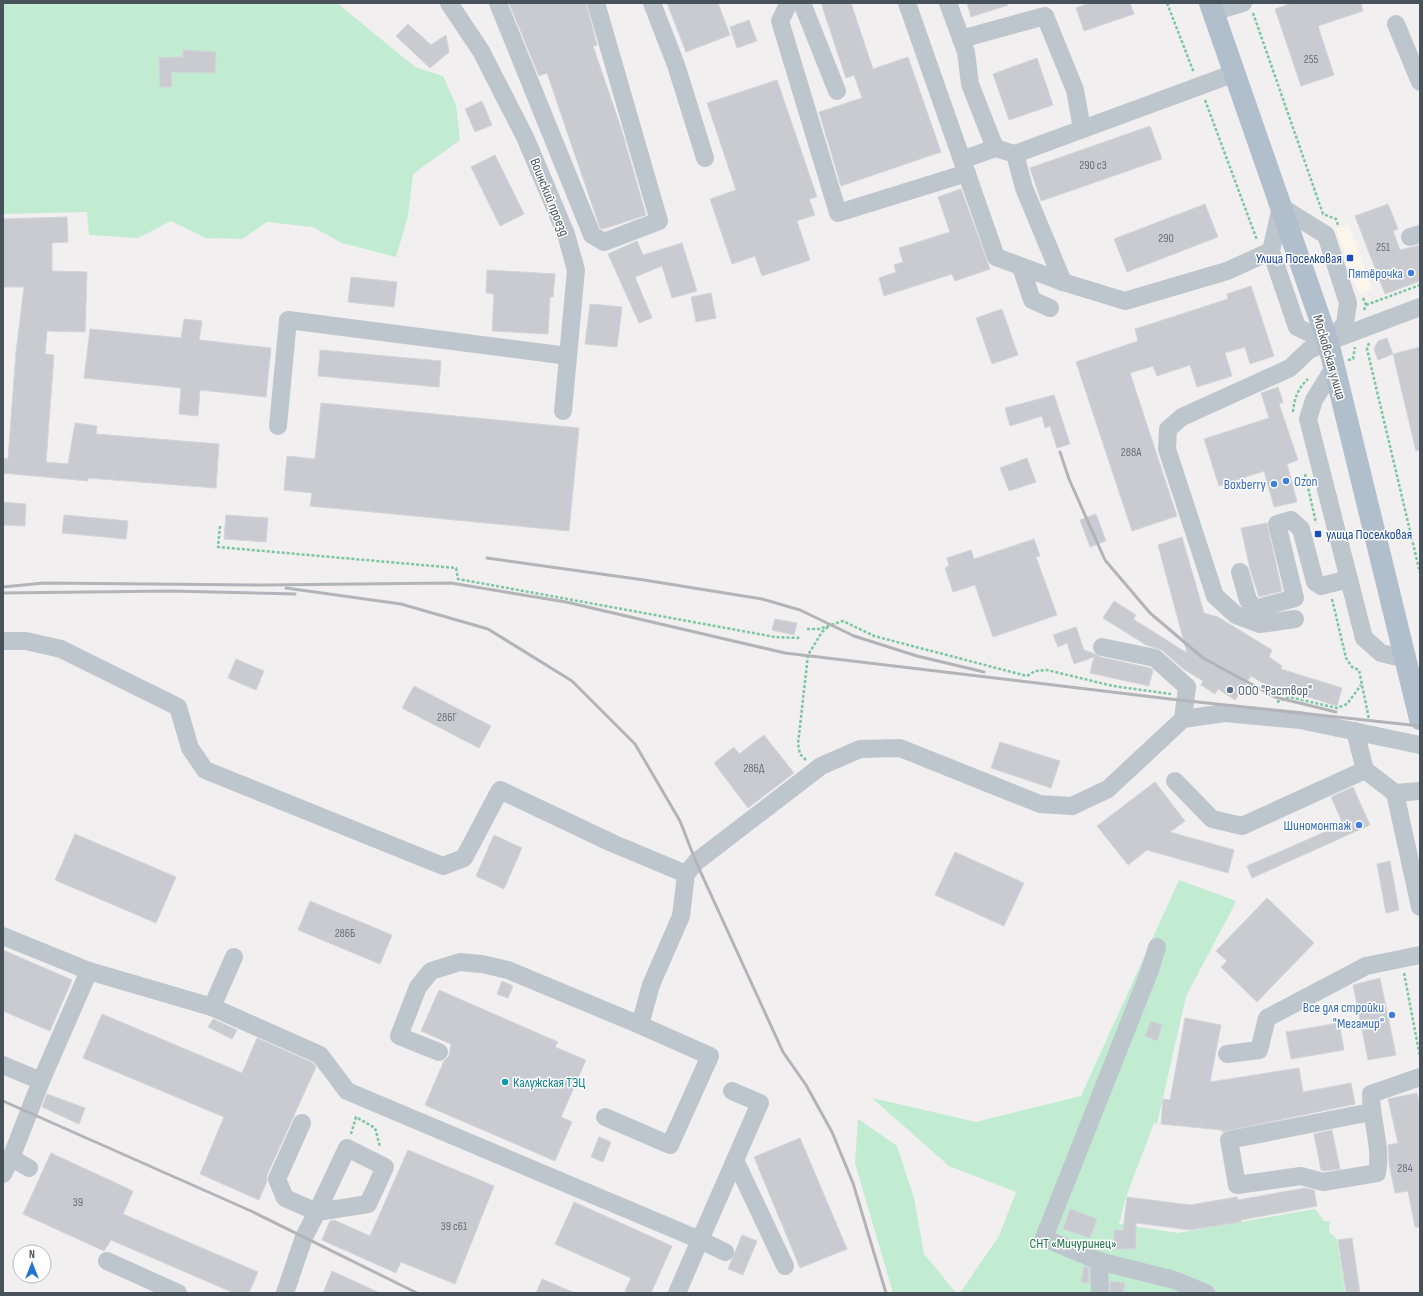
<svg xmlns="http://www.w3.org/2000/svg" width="1423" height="1296" font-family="'Sofia Sans Condensed',sans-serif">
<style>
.commercial{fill:#fbf5ea}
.green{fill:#c1ecd1}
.building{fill:#c9cbd1;stroke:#d3d5da}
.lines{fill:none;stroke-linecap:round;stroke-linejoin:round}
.path{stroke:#7bc7a1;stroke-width:2.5;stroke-dasharray:3 2;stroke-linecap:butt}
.minor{stroke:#bec6cd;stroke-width:18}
.major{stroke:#b1bfcc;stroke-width:22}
.rail{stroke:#b2b4b9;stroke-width:3}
.transit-dot{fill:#1a4fb4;stroke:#fff;stroke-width:1.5}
.shop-dot{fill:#3f7fe0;stroke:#fff;stroke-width:1.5}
.service-dot{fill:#5c6f8a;stroke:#fff;stroke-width:1.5}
.culture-dot{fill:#0f9aa8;stroke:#fff;stroke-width:1.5}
.labels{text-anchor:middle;stroke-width:3;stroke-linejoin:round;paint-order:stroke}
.number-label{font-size:12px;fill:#687078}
.street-label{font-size:14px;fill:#48525b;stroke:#fff}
.transit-label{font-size:14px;fill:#164399;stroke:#fff;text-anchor:end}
.shop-label{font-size:14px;fill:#366cbe;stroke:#fff;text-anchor:end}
.service-label{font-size:14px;fill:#4e5e75;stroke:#fff;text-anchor:start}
.culture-label{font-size:14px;fill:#0d838f;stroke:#fff;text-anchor:start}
.park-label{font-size:14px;fill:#1e7749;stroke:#fff}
</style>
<rect width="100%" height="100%" fill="#f1efef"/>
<!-- commercial -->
<polygon class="commercial" points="1349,225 1372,289 1359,294 1336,229"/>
<!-- green -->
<g class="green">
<polygon points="3,3 337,3 415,67 443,76 456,105 460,140 413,174 408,216 396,257 342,243 313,227 267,222 242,239 206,238 171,221 138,238 89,235 87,212 3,214"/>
<polygon points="1179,880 1231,899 1236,902 1186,996 1157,1124 1154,1123 1126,1197 1119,1224 1178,1233 1315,1209 1324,1221 1330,1221 1329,1232 1337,1239 1345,1293 960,1293 999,1236 1016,1192 949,1166 872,1098 976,1122 1081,1096"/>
<polygon points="858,1119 897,1146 914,1198 924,1254 956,1293 893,1293 855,1163"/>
</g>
<!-- building -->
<g class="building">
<polygon points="509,3 586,3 597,45 593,46 621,128 646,215 603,229 600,228 547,73 539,76"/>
<polygon points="667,3 718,3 730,35 686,52"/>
<polygon points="821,3 851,3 873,69 908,57 941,152 841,186 819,112 862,98 854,75 846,78"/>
<polygon points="967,3 1007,3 1008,5 971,17"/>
<polygon points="1089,3 1130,3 1134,14 1084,31 1076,8"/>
<polygon points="1292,3 1361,3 1363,11 1318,26 1334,75 1301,86 1275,9"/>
<polygon points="749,20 757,41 737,48 730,27"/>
<polygon points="408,24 431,45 446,35 449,52 430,68 396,36"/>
<polygon points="183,50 216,52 215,73 171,72 172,87 160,87 159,58 183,57"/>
<polygon points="1037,58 1053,105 1009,120 993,74"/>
<polygon points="777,80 817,197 809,199 815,215 797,221 810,260 762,276 755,256 732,264 710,199 736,190 707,103"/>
<polygon points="482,101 492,125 475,132 465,109"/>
<polygon points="1150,126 1162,159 1041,201 1030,168"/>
<polygon points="495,155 524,214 500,226 471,167"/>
<polygon points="961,189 990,269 955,281 952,274 884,296 879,278 896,272 894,265 903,262 899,248 950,232 938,197"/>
<polygon points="1205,204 1218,237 1127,272 1114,239"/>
<polygon points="1388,204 1398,229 1393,231 1400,250 1420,245 1420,281 1385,294 1355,216"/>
<polygon points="67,217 68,242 52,243 52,271 87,272 85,332 47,331 45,354 54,355 46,462 68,464 75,423 97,426 96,434 219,444 216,488 88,478 88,481 3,473 3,458 8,459 16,352 24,287 3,287 3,219"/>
<polygon points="637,241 643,255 682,243 697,291 672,298 662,266 635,277 652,318 639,323 608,254"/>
<polygon points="487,270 555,274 553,297 550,297 548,334 492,331 494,294 486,293"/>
<polygon points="351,277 397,282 394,307 348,302"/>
<polygon points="1251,286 1274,356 1250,364 1245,347 1225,353 1232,376 1197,387 1190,365 1157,376 1153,366 1130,373 1177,516 1132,531 1076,362 1138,341 1135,329 1228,299 1227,294"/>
<polygon points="711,293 716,318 696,322 691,297"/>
<polygon points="590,304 622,307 617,347 585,344"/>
<polygon points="1002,309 1018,355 992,364 976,318"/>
<polygon points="184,319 202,321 199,340 271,348 266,397 200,390 198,416 179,414 181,388 84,378 90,329 181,338"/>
<polygon points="1387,338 1393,354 1378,360 1374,349 1378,341"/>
<polygon points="1420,347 1420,450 1416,451 1393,354"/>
<polygon points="320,350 441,361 439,387 318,376"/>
<polygon points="1278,387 1283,402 1279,404 1298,460 1287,464 1297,502 1274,507 1264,471 1219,486 1204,439 1269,418 1261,393"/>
<polygon points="1054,395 1070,444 1057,448 1050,426 1045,428 1042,416 1010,426 1005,408"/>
<polygon points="321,403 579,428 569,531 310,506 312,493 284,490 287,456 315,459"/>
<polygon points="1027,458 1036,482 1009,491 1000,468"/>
<polygon points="3,502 26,504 25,526 3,525"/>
<polygon points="1096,514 1106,541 1090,547 1080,520"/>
<polygon points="64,515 128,521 126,539 62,533"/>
<polygon points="226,515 268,518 266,542 224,539"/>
<polygon points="1267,523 1282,591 1259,597 1250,569 1241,528"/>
<polygon points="1182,537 1204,613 1218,617 1272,650 1269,657 1282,666 1281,669 1342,688 1337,706 1270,685 1269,687 1251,676 1235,700 1218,689 1215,694 1201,685 1203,681 1182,668 1162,650 1146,645 1103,618 1114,601 1136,615 1133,619 1187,653 1158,545"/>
<polygon points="1034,539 1040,556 1036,557 1057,615 993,637 975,585 953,592 945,568 949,566 947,558 971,550 974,559"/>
<polygon points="775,619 797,623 794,635 772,630"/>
<polygon points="1076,627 1084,650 1093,653 1100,657 1150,668 1153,670 1149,686 1090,673 1094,657 1074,664 1067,643 1058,647 1053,635"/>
<polygon points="236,659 264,671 256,690 228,678"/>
<polygon points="414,686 491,726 479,748 402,708"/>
<polygon points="764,735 794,773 748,808 714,763 734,747 739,754"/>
<polygon points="1000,742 1060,761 1051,788 991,768"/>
<polygon points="1155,782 1185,821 1170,832 1234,850 1228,873 1147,850 1128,865 1097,826"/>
<polygon points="1353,787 1370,825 1252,878 1247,866 1343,824 1331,797"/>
<polygon points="75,834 176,877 156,923 55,880"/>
<polygon points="494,835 522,848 504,889 476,876"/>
<polygon points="955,852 1024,883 1004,926 935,895"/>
<polygon points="1390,861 1399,910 1386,913 1377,864"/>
<polygon points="1267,898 1314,943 1257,1002 1221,967 1227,961 1216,951"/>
<polygon points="310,901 392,935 380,964 298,930"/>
<polygon points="3,950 72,980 50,1031 3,1011"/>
<polygon points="1380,978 1396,1055 1368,1060 1353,985"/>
<polygon points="502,981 513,986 508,998 497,994"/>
<polygon points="439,990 558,1042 555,1047 586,1060 561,1117 572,1122 555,1161 425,1105 444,1061 449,1056 451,1044 421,1031"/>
<polygon points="102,1014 242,1073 257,1038 313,1063 316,1067 267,1175 267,1181 259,1200 200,1174 224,1117 83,1058"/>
<polygon points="1185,1018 1221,1025 1210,1082 1299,1068 1303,1092 1351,1083 1355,1104 1222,1132 1222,1130 1161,1124 1163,1099 1170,1100"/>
<polygon points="213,1019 237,1030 232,1039 208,1027"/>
<polygon points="1151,1021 1162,1025 1157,1041 1145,1036"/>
<polygon points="1339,1023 1344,1050 1291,1059 1286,1032"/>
<polygon points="1417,1093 1420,1108 1420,1227 1415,1227 1408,1191 1395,1193 1389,1163 1388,1145 1398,1143 1388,1099"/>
<polygon points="47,1094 85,1108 79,1124 42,1107"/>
<polygon points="1332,1130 1340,1169 1324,1171 1321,1170 1314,1134"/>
<polygon points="599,1137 611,1142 603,1162 591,1157"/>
<polygon points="800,1138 847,1249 800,1268 754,1157"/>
<polygon points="408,1150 494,1186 455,1284 401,1262 396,1273 322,1240 330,1221 334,1220 370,1236"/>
<polygon points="51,1153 133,1191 123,1214 258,1272 249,1293 234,1293 111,1240 104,1251 23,1214"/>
<polygon points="1305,1188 1314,1190 1317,1206 1241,1220 1241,1222 1190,1230 1136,1223 1136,1249 1114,1249 1114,1230 1123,1230 1127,1197 1190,1205 1237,1197 1238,1200"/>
<polygon points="574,1202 672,1246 651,1293 631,1293 625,1291 631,1278 555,1244"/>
<polygon points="1070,1209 1097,1219 1090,1238 1063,1229"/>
<polygon points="742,1235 757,1241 743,1275 728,1269"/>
<polygon points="1352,1238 1360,1293 1346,1293 1338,1240"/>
<polygon points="1084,1266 1089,1268 1089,1283 1081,1282"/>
<polygon points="332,1271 380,1293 323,1293"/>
<polygon points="542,1279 575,1293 536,1293"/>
<polygon points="1110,1281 1125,1283 1123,1293 1110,1293"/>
</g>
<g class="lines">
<!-- path -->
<g class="path">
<polyline points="1167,3 1194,73"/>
<polyline points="1253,13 1323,214 1336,219 1338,225"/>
<polyline points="1205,100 1257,240"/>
<polyline points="1363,298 1366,305 1364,310"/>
<polyline points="1366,305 1420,285"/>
<polyline points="1369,343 1367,349 1420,573"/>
<polyline points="1348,360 1353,359 1355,347"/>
<path d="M1293 412C1294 399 1298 388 1308 379"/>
<polyline points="1305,474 1316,523"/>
<polyline points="220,526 218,547 456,568 458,579 775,637 798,638 799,635"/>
<polyline points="1332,599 1346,658 1352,667 1359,670 1369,719"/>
<polyline points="807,629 819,629 843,621 874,636 1027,676 1035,671 1047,670 1113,686 1171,694"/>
<polyline points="1277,702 1289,697 1337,708 1347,704 1361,685"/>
<polyline points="806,760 800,754 798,744 808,655 822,632 829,626"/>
<polyline points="1404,973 1420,1057"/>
<polyline points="351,1134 356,1117 375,1128 380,1147"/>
</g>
<!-- minor -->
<g class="minor">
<polyline points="449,3 481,51 525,137 566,234 576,270 563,411"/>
<polyline points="498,3 592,235 604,242 659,221 596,3"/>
<polyline points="652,3 676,65 705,158"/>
<polyline points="789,3 780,21 838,213 967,173"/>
<polyline points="802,3 837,91"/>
<polyline points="907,3 996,257 1063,282 1125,301 1227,271 1271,251"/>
<polyline points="948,3 966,52 970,84 995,148"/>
<polyline points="1213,12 1243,3"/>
<polyline points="1396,24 1420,82"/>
<polyline points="961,39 1045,16 1075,90 1082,129"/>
<polyline points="1015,154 1024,188 1063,282"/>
<polyline points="962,160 995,148 1015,154 1235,73"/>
<polyline points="1410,237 1420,234"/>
<polyline points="1021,267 1032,300 1050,308"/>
<polyline points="1335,339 1420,307"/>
<polyline points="1335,366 1314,400 1308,419 1364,638 1381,653 1406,659"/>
<polyline points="278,426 288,320 568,356"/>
<polyline points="1240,572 1248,600 1255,609 1295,598 1277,524 1291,520 1301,529 1315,582 1321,586 1349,579"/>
<polyline points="1295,619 1260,624 1236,615 1215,596 1167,449 1168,429 1182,417 1290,368 1309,350 1328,342 1345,324 1348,303 1326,235 1281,207 1271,251 1297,327 1328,342"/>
<polyline points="3,641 26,641 61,649 178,707 190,748 205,770 443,866 464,858 500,790 612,843 686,874"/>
<polyline points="1102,647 1155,658 1187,687 1183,719"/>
<polyline points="1355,731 1365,770 1395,793 1420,791"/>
<polyline points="1175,781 1212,819 1242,826 1365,770"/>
<polyline points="1395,793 1420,907"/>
<polyline points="3,936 89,971 41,1081"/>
<polyline points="89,971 212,1007 234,957"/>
<polyline points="212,1007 320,1055 347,1091 700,1240 760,1103 732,1091"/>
<polyline points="439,1052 399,1036 418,987 431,971 460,962 482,964 508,970 640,1025"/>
<polyline points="1227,1054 1259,1050 1267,1018 1366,966 1420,955"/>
<polyline points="3,1065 41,1081 11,1158"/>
<path d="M1371 1112 1229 1140 1237 1185 1301 1176 1323 1182 1377 1173C1382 1147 1371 1121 1371 1094L1420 1077"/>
<polyline points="605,1117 670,1145 710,1056 640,1025 651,985 681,916 686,874 696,862 821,766 860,749 900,748 1040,804 1072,806 1108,789 1183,719 1225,713 1300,720 1420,745"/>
<polygon points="347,1148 385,1167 368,1204 317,1212"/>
<polyline points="735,1160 785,1266"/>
<polyline points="3,1174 11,1158 29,1168"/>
<polyline points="107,1261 178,1293"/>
<polyline points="1099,1261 1174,1280 1206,1293"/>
<polyline points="285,1293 304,1237 317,1212 285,1198 277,1179 302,1123"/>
<polyline points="677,1293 700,1240 725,1252"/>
<polyline points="1100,1293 1099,1261 1044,1238 1150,970 1157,947"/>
</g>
<!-- major -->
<polyline class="major" points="1210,3 1328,342 1420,719"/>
<!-- rail -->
<g class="rail">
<polyline points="1060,452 1069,479 1105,560 1150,613 1203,658 1275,697 1336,712"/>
<polyline points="487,558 644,580 762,599 800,610 854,636 917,656 984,672"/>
<polyline points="3,587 44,583 265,585 451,583 566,602 785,653 1170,699 1420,726"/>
<polyline points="286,588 401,604 488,629 572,681 635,744 680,821 696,862 783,1052 806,1085 832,1132 853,1183 886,1293"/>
<polyline points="3,593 170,591 295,594"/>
<polyline points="3,1101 251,1211 417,1293"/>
</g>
</g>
<!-- markers -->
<g class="transit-dot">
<rect x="1346" y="254" width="8" height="8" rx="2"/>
<rect x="1314" y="530" width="8" height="8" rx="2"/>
</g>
<g class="shop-dot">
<circle cx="1411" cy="273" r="4"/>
<circle cx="1286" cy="481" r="4"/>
<circle cx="1274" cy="484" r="4"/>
<circle cx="1359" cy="825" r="4"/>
<circle cx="1392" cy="1015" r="4"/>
</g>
<circle class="service-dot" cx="1230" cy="690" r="4"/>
<circle class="culture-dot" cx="505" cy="1082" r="4"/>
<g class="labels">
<!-- number labels -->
<g class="number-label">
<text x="1311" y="63">255</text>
<text x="1093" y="169">290 с3</text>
<text x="1166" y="242">290</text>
<text x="1383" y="251">251</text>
<text x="1131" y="456">288А</text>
<text x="447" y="721">286Г</text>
<text x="754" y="772">286Д</text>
<text x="345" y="937">286Б</text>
<text x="1405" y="1172">284</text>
<text x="78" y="1206">39</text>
<text x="454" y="1230">39 с61</text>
</g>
<!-- street labels -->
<g class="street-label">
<text transform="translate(550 197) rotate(68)" y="5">Воинский проезд</text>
<text transform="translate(1330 357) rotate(74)" y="5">Московская улица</text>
</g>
<!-- transit labels -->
<g class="transit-label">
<text x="1342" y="263">Улица Поселковая</text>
<text x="1326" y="539" text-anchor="start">улица Поселковая</text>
</g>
<!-- shop labels -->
<g class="shop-label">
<text x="1403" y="278">Пятёрочка</text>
<text x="1294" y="486" text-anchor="start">Ozon</text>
<text x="1266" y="489">Boxberry</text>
<text x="1351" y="830">Шиномонтаж</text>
<text x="1384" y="1012">Все для стройки<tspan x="1384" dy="16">"Мегамир"</tspan></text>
</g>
<!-- service labels -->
<g class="service-label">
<text x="1238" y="695">ООО "Раствор"</text>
</g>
<!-- culture labels -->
<g class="culture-label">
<text x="513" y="1087">Калужская ТЭЦ</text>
</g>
<!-- park labels -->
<g class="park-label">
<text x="1073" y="1248">СНТ «Мичуринец»</text>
</g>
</g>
<!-- border -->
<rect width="1423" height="1296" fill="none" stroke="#48525b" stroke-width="8"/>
<!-- north arrow -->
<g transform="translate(32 1264)"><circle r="19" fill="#ffffff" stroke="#b6babd"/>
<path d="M0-3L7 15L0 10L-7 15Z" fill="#2775d3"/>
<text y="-6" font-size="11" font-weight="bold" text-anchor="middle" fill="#48525b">N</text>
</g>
</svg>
